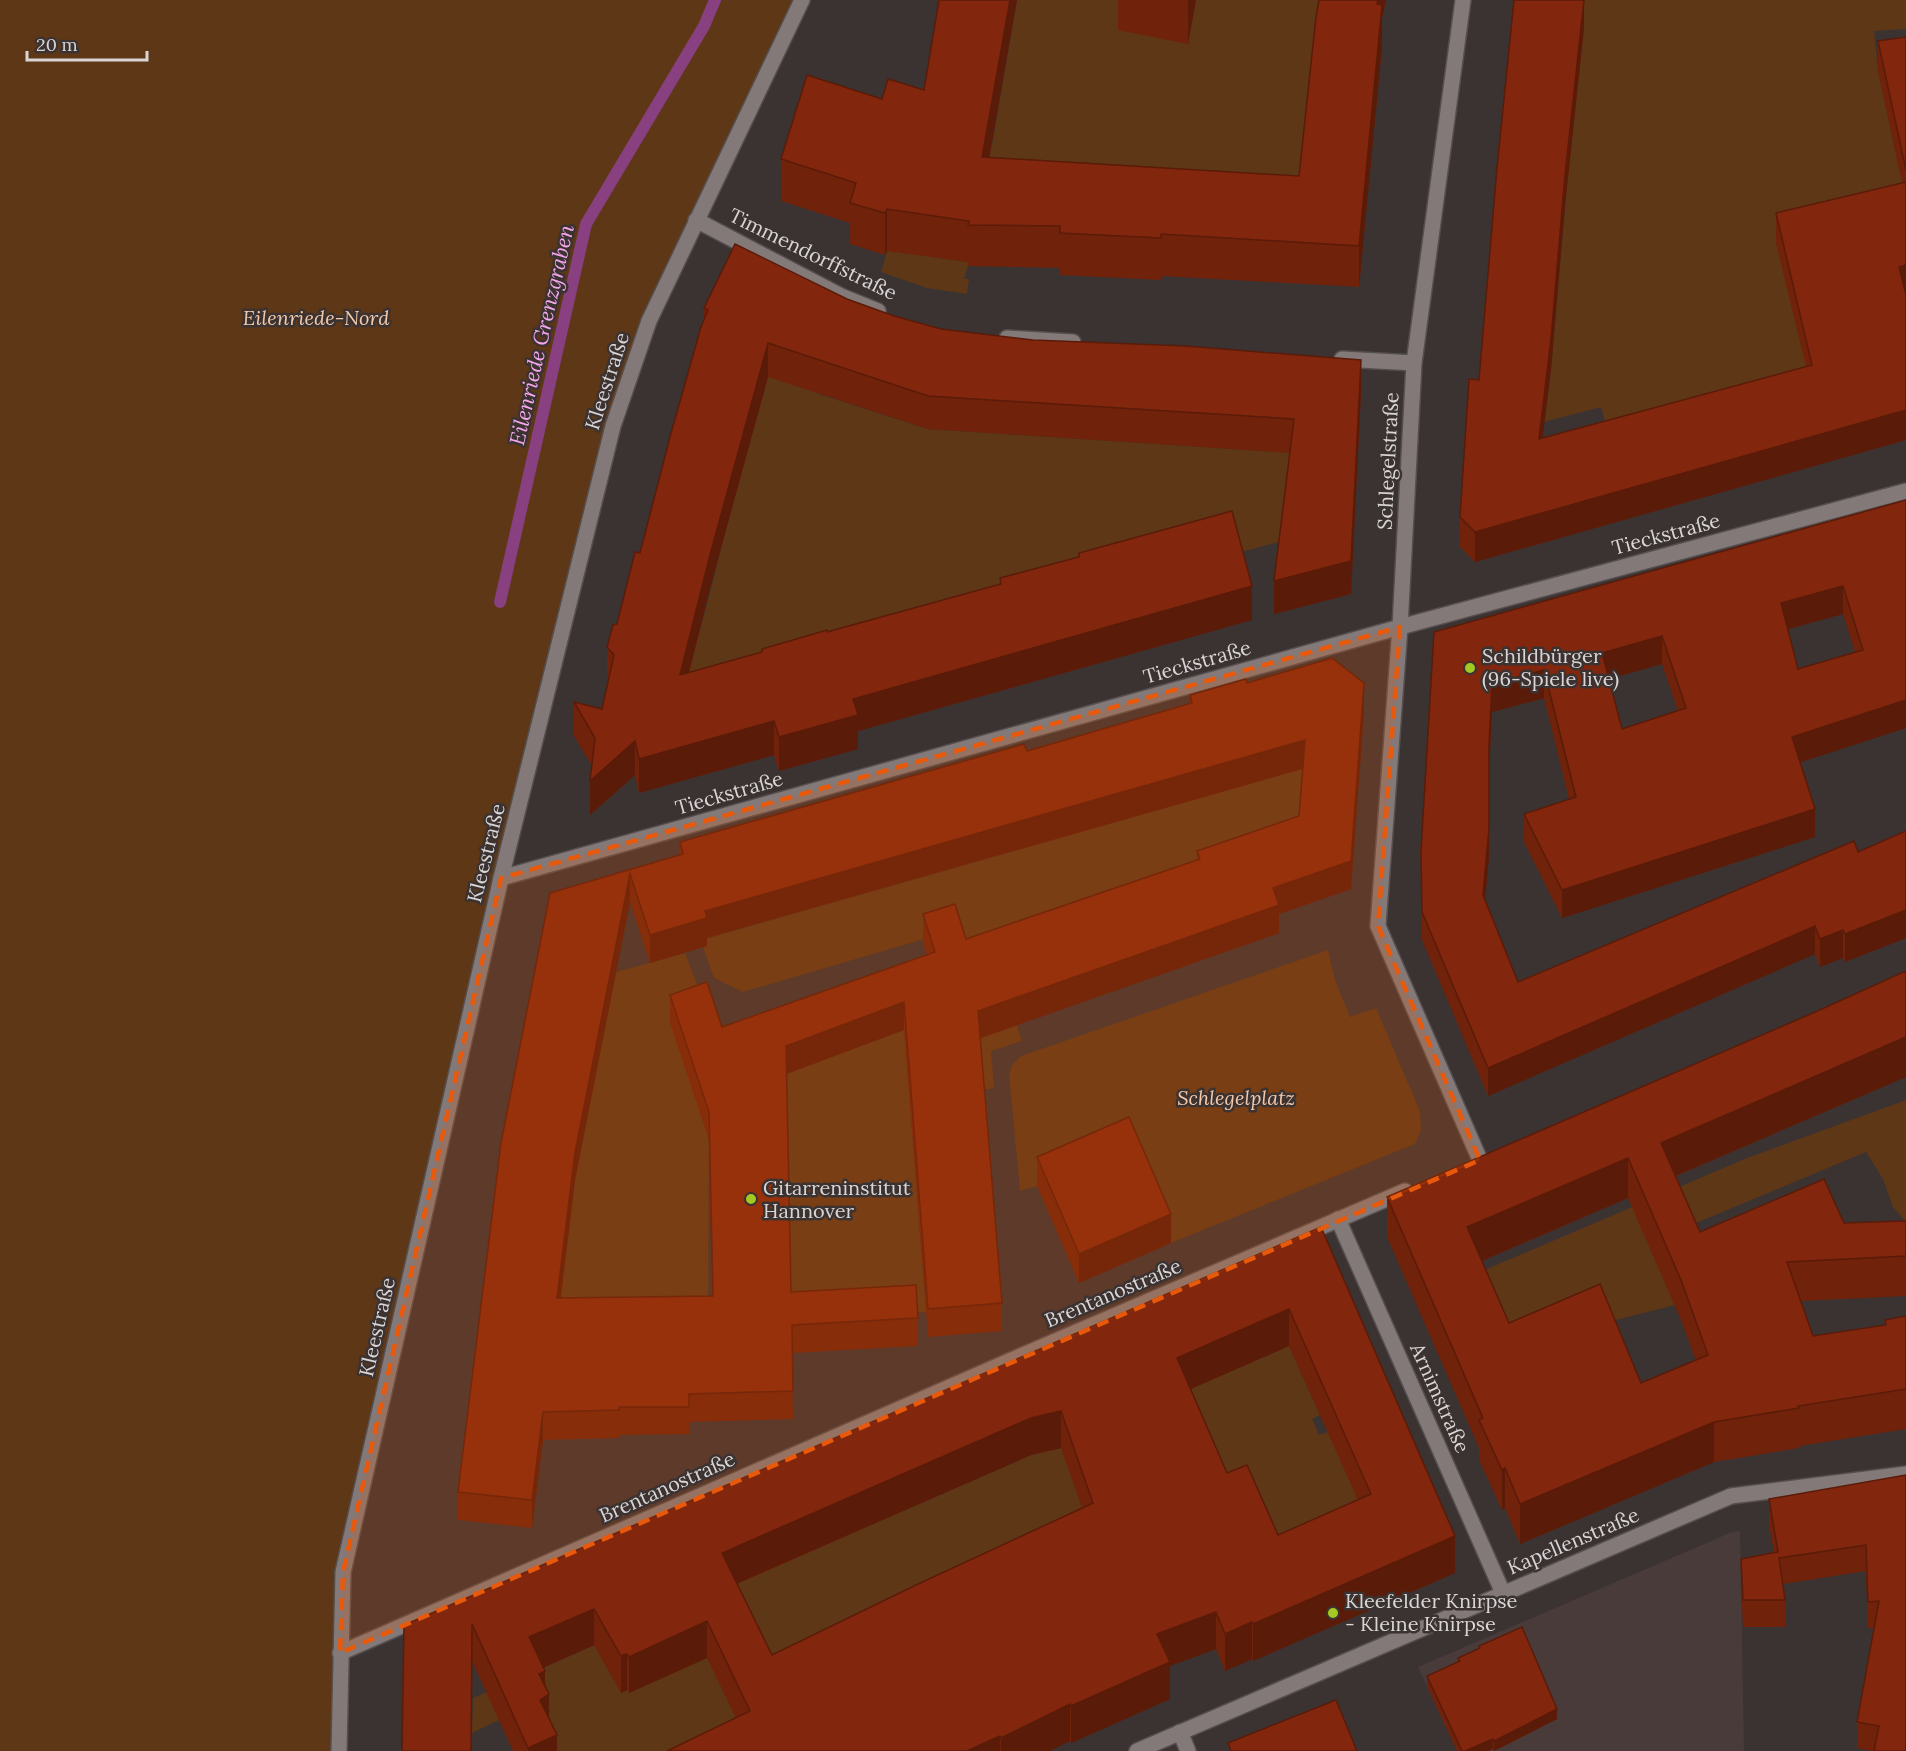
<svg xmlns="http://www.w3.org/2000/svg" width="1906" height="1751" font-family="Lora,serif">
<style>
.built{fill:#4a3b3b}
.green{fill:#5e3717}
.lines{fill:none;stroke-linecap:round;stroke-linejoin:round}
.stream{stroke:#884080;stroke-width:12}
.minor-casing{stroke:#554e4e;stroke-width:18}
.minor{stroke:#837979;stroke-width:15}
.wall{fill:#70220b;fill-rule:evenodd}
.shaded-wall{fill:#5b1b09}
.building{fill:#82270d;stroke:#5b1b09;stroke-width:1.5;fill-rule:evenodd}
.marked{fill:#e8590c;fill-opacity:0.2;stroke:#e8590c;stroke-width:4.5;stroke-dasharray:12 8;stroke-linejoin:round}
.poi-dot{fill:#a5c823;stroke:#3b3232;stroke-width:2}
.labels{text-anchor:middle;stroke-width:5;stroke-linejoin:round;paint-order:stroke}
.street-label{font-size:20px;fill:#dad5d5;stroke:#3b3232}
.park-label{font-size:20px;font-style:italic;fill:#f4c9aa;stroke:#3b3232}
.poi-label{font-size:20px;fill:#dad5d5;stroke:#3b3232;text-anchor:start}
.water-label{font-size:21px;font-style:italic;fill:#f7a7ec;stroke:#3b3232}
</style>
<rect width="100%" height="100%" fill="#3b3232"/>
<!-- built -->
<polygon class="built" points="1740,1531 1744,1751 1457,1751 1418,1667 1732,1532"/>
<!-- green -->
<g class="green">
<polygon points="0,0 802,0 696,220 613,426 343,1572 339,1751 0,1751"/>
<polygon points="1017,0 1124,0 1187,44 1196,0 1326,0 1299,217 940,258 969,262 964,279 969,279 967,294 927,288 881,272 921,138 992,145"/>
<polygon points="1583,0 1906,0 1906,29 1874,31 1878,71 1906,200 1812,395 1613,449 1601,407 1544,422 1551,369"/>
<path d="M770 371 822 395 928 429 1294 453 1286 540 677 704C715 595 733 480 770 371Z"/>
<polygon points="1305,742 1299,844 995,958 1022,1041 991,1051 994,1088 982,1090 907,1058 926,1312 791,1320 709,1124 708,1323 557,1323 575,1180 616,972 685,953 707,1010 698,1107 978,1002 955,930 743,992 714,978 703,947 707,946 705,939 1267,779"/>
<polygon points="1328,950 1335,980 1350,1017 1376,1008 1420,1111 1421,1130 1415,1144 1171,1243 1128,1146 1037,1186 1020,1191 1009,1075 1012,1065 1021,1056"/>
<polygon points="1906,1100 1906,1222 1893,1207 1883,1179 1866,1152 1648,1243 1675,1305 1600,1324 1542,1349 1484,1306 1487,1269 1747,1158"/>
<polygon points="1288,1344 1320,1415 1312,1419 1319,1435 1328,1432 1377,1535 1093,1540 752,1751 547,1751 542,1700 472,1733 473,1698 1149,1404 1168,1399"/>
</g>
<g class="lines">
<!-- stream -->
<polyline class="stream" points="500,602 586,224 704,26 715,0"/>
<defs>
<g id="minor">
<polyline points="1463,0 1414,363 1400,627 1378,926 1480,1160"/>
<polyline points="696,220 841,296 878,311"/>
<polyline points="1007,338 1073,342"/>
<polyline points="1342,359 1414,363"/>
<polyline points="501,878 1400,627 1906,491"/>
<polyline points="1338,1219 1503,1593"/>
<polyline points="340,1653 1039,1348 1405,1191"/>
<polyline points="1180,1732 1188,1751"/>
<polyline points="339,1751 343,1572 501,878 613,426 649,321 802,0"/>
<polyline points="1137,1751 1731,1496 1906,1474"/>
</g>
</defs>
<!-- minor casing -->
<use href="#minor" class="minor-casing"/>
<!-- minor -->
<use href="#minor" class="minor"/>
</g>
<!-- wall -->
<g class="wall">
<polygon points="1118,0 1196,0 1188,44 1118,30"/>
<polygon points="1319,0 1386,0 1382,18 1382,47 1359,287 1161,276 1161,280 1060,275 1060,268 968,266 968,262 887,251 885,255 850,244 850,223 781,201 781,159 990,157 1299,176"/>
<polygon points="1584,28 1565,205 1551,369 1542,438 1806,367 1776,243 1776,213 1902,183 1878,71 1878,41 1906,37 1906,440 1475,562 1460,547 1460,517 1479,380"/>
<polygon points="847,299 894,316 941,329 1361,393 1351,594 1274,614 1290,453 928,429 768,377 710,588 689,673 762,652 762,649 1000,585 1000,578 1079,557 1079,553 1252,620 858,731 858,749 779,771 774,755 639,793 635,775 590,815 592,766 574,736 574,702 602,709 608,682 607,680 607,647 617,624 640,553 704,319 704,308"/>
<path d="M1906 500V728L1800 762 1815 837 1562 918 1524 842V814L1569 799 1544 698 1492 712 1489 770V856L1485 900 1518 982 1858 852 1906 831V938L1845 962 1843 958 1820 967 1815 954 1488 1096 1422 940 1421 851 1434 632ZM1843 614 1855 652 1798 669 1788 629ZM1662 664 1678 711 1622 729 1609 679Z"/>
<path d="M1247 683 1364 711 1351 889 1279 914V933L980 1038 1002 1303V1331L928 1337 904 1030 787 1074 791 1292 918 1318V1346L792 1353 793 1419 689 1422V1434L619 1435V1438L543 1440 532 1528 458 1520V1492L550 893 680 855V842L1027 751 1190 704V695ZM1303 769 1299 816 1197 851V860L966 939 923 914V942L927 955 722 1027 670 995V1023L709 1140 712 1296 561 1298 575 1180 630 902 650 963 707 946V938Z"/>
<path d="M1906 971V1077L1676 1176 1700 1232 1906 1221V1296L1801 1301 1813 1336 1885 1325V1320L1906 1316V1429L1799 1446V1448L1714 1462 1520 1544 1505 1508 1502 1510 1479 1460V1448L1387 1237V1197L1813 1013ZM1628 1198 1681 1320 1696 1361 1641 1383 1509 1323 1482 1261Z"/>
<polygon points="1037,1157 1171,1243 1079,1283 1037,1186"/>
<path d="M1321 1227 1455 1573 1253 1661 1252 1659 1225 1671 1216 1649 1170 1666V1699L1071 1743 1070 1741 1050 1751H667L736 1718 707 1658 629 1693 627 1690 621 1693 594 1645 544 1667 549 1719 557 1751H513L472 1661 404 1625ZM1289 1346 1358 1500 1278 1535 1227 1473 1190 1389ZM1061 1448 1082 1508 772 1655 737 1584 1031 1455Z"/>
<polygon points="1906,1475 1906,1751 1872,1751 1857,1748 1857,1722 1874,1628 1868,1628 1866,1571 1783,1584 1785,1600 1785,1627 1743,1627 1741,1585 1741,1559 1774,1552 1769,1525 1769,1499"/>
<polygon points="1479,1646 1557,1719 1494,1751 1493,1749 1488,1751 1457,1751 1427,1686 1427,1676 1458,1662 1458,1658 1479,1649"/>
</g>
<!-- shaded-wall -->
<g class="shaded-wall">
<polygon points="1010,0 1017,0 982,199 982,157"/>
<polygon points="1188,0 1196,0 1188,44"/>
<polygon points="1378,0 1386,0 1382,18 1382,47 1359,287 1359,246"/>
<polygon points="1584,0 1584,28 1565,205 1551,369 1539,469 1539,439"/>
<polygon points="887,209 887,251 885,255 885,213"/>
<polygon points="1906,265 1906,296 1899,267"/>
<polygon points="768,343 768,377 710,588 680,709 680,675 710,555"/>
<polygon points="1361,360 1361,393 1351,594 1274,614 1274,581"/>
<polygon points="1906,410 1906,440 1475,562 1475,532"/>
<polygon points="1252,586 1252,620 858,731 858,749 779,771 779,737 853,699"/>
<polygon points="1843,586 1843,614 1781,631 1781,603"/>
<polygon points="1662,636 1662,664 1602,681 1602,653"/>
<polygon points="1544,670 1544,698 1492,712 1489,772 1489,745 1492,684"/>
<polygon points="1364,683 1364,711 1351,889 1279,914 1279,933 978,1039 978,1011 1273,888"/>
<polygon points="1906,700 1906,728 1792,765 1792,737"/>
<polygon points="774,721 774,755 639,793 639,759"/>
<polygon points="1305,740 1305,768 707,938 707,946 650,963 650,935 705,911"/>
<polygon points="635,741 635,775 590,815 590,781"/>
<polygon points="1815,809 1815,837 1562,918 1562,890"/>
<polygon points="1489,828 1489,856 1483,923 1483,895"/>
<polygon points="630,874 630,902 575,1180 557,1326 557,1298 575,1152"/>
<polygon points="1906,910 1906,938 1845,962 1845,934"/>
<polygon points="1815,926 1815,954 1488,1096 1488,1068"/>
<polygon points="1843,930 1843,958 1820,967 1820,939"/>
<polygon points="904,1002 904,1030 786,1074 786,1046"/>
<polygon points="1906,1037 1906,1077 1661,1182 1661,1143"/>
<polygon points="1628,1158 1628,1198 1467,1267 1467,1227"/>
<polygon points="1171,1214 1171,1243 1079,1283 1079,1254"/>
<polygon points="1289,1309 1289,1346 1177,1395 1177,1358"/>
<polygon points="1061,1411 1061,1448 1031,1455 722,1590 722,1553 1031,1418"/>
<polygon points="543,1412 543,1440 532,1528 532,1500"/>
<polygon points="1714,1422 1714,1462 1520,1544 1520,1504"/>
<polygon points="1505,1468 1505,1508 1502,1510 1502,1470"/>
<polygon points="1455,1536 1455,1573 1253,1661 1253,1624"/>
<polygon points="594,1609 594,1645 529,1674 529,1637"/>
<polygon points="1216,1612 1216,1649 1170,1666 1170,1699 1071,1743 1071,1706 1157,1634"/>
<polygon points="707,1621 707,1658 629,1693 629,1657"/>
<polygon points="1252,1622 1252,1659 1225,1671 1225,1634"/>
<polygon points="627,1654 627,1690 621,1693 621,1656"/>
<polygon points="545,1671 545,1696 549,1694 549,1731 540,1737 539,1674"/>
<polygon points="1070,1704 1070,1741 1050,1751 1001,1751 1001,1738"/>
<polygon points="1557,1709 1557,1719 1494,1751 1494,1741"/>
<polygon points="557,1735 557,1751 528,1751 528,1748"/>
<polygon points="1000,1736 1000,1751 967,1751"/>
<polygon points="1493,1739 1493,1749 1488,1751 1465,1751"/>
</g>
<!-- building -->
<g class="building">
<polygon points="939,0 1010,0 982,157 1299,176 1316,17 1319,0 1378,0 1377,4 1382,5 1359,246 1161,234 1161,238 1060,233 1060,226 968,225 969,221 887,209 885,213 850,203 856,183 781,159 807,75 882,99 888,79 924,90"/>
<polygon points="1514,0 1584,0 1565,175 1551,339 1539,439 1812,365 1776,213 1906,182 1906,265 1899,267 1906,295 1906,410 1475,532 1460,517 1469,379 1479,380 1497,168"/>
<polygon points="1906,37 1906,170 1878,41"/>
<polygon points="735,244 847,299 894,316 941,329 1033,340 1185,346 1361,360 1351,561 1274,581 1294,419 928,396 768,343 710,555 680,675 762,652 762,649 827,630 827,632 1001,584 1000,578 1079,557 1079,553 1232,511 1252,586 853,699 858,715 779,737 774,721 639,759 635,741 590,781 595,738 574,702 602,709 614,655 607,647 613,625 617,624 635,552 640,553 671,433 701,327 708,310 704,308"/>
<path d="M1906 500V700L1792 737 1815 809 1562 890 1524 814 1576 797 1544 670 1492 684 1489 745V828L1483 895 1518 982 1854 841 1858 852 1906 831V910L1845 934 1843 930 1820 939 1815 926 1488 1068 1422 912 1421 851 1434 632ZM1843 586 1863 650 1798 669 1781 603ZM1662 636 1686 708 1622 729 1602 653Z"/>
<path d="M1332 658 1364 683 1351 861 1273 888 1279 905 978 1011 1002 1303 928 1309 904 1002 786 1046 791 1292 916 1285 918 1318 792 1325 793 1391 689 1394V1407H619V1410L543 1412 532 1500 458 1492 501 1143 550 893 683 854 680 842 1024 744 1027 751 1192 703 1190 695 1246 679 1247 683ZM1305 740 1299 816 1197 851 1200 859 966 939 955 904 923 914 935 952 722 1027 707 982 670 995 709 1112 713 1296 557 1298 575 1152 630 874 650 935 707 918 705 911Z"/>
<path d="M1906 971V1037L1661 1143 1700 1232 1824 1179 1844 1223 1906 1221V1256L1787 1262 1813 1336 1886 1325 1885 1320 1906 1316V1389L1798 1406 1799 1408 1714 1422 1520 1504 1505 1468 1502 1470 1479 1420 1483 1418 1387 1197 1813 1013ZM1628 1158 1681 1280 1708 1355 1641 1383 1600 1284 1509 1323 1467 1227Z"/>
<polygon points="1129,1117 1171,1214 1079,1254 1037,1157"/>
<path d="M1321 1227 1455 1536 1253 1624 1252 1622 1225 1634 1216 1612 1157 1634 1170 1662 1071 1706 1070 1704 1001 1738 1000 1736 967 1751H667L750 1711 707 1621 629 1657 627 1654 621 1656 594 1609 529 1637 545 1671 539 1674 549 1694 540 1700 557 1735 528 1748 472 1624 471 1751H402L404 1625ZM1289 1309 1371 1494 1278 1535 1247 1465 1227 1473 1177 1358ZM1061 1411 1093 1503 916 1585 772 1655 722 1553 1031 1418Z"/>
<polygon points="1906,1475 1906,1751 1874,1751 1879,1726 1857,1722 1879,1601 1868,1602 1866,1545 1779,1558 1785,1600 1743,1600 1741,1559 1778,1552 1769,1499"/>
<polygon points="1522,1627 1557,1709 1494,1741 1493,1739 1465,1751 1462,1751 1427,1676 1460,1661 1458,1658 1480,1648 1479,1646"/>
<polygon points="1336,1700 1357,1751 1231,1751 1228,1743"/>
</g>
<!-- marked area -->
<path class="marked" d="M1400 627 1378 926 1480 1160 340 1653 343 1572 501 878Z"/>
<!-- markers -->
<g class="poi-dot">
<circle cx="1470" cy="668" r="6"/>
<circle cx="751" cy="1199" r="6"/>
<circle cx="1333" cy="1613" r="6"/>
</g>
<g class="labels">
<!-- street labels -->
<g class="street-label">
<text transform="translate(813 254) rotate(26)" y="7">Timmendorffstraße</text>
<text transform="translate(607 381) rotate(-72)" y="7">Kleestraße</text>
<text transform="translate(1388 461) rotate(-87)" y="7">Schlegelstraße</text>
<text transform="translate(1666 534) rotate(-15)" y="7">Tieckstraße</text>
<text transform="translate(1197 662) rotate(-16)" y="7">Tieckstraße</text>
<text transform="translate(729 793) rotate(-16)" y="7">Tieckstraße</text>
<text transform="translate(486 853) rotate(-76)" y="7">Kleestraße</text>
<text transform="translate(1113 1293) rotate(-23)" y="7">Brentanostraße</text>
<text transform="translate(377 1327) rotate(-77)" y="7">Kleestraße</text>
<text transform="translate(1440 1398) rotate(66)" y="7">Arnimstraße</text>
<text transform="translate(667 1487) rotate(-24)" y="7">Brentanostraße</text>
<text transform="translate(1573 1541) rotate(-23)" y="7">Kapellenstraße</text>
</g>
<!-- park labels -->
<g class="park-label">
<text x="316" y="325">Eilenriede-Nord</text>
<text x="1236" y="1105">Schlegelplatz</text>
</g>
<!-- poi labels -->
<g class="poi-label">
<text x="1482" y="663">Schildbürger<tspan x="1482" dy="23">(96-Spiele live)</tspan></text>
<text x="763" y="1195">Gitarreninstitut<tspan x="763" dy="23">Hannover</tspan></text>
<text x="1345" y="1608">Kleefelder Knirpse<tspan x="1345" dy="23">- Kleine Knirpse</tspan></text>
</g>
<!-- water labels -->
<g class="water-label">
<text transform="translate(542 335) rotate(-77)" y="7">Eilenriede Grenzgraben</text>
</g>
</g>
<!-- scale -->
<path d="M27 51v9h120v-9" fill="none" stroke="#dad5d5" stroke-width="3"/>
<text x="36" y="51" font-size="18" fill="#dad5d5" stroke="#3b3232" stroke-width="4.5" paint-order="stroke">20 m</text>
</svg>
